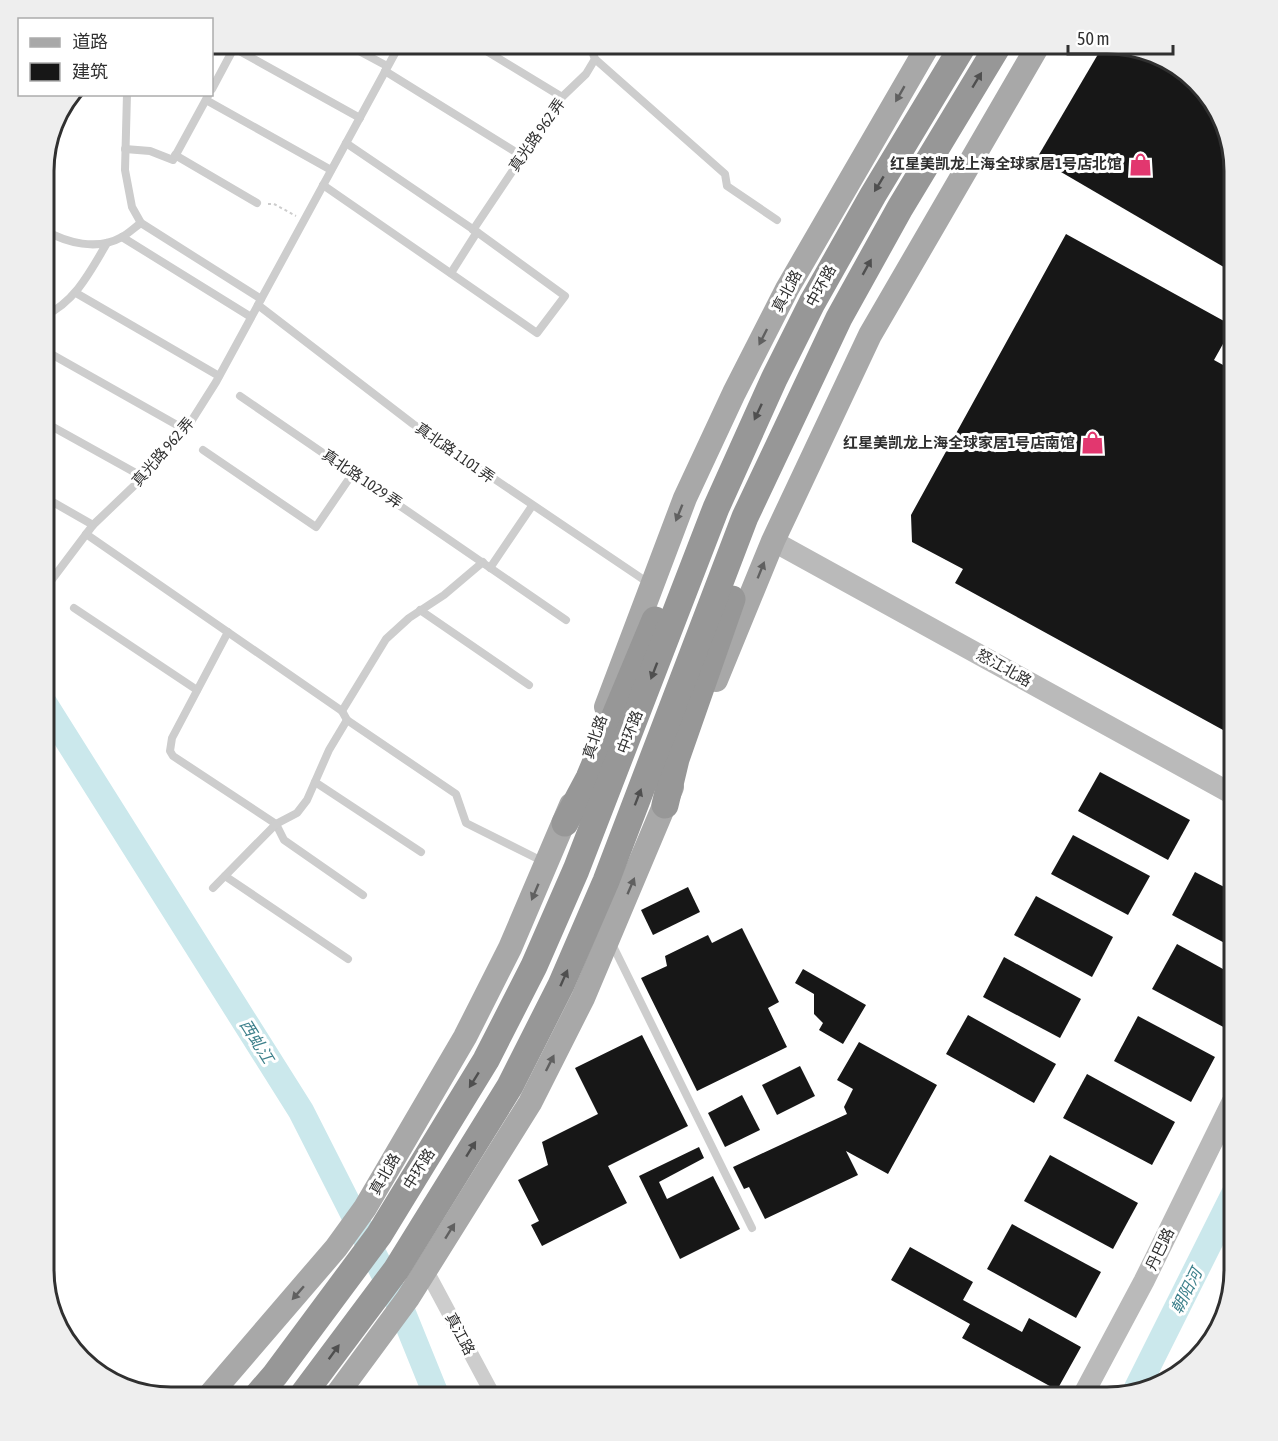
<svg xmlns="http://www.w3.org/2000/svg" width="1278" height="1441" font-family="'Asap Condensed','Noto Sans SC',sans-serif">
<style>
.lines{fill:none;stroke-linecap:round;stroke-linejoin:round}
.river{stroke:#cbe8ec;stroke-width:26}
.building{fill:#171717}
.path{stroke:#cdcdcd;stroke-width:2;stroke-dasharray:3 3;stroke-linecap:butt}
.lane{stroke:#cdcdcd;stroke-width:8}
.street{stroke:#cdcdcd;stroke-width:15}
.secondary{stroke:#bababa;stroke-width:21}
.primary{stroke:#a8a8a8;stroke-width:24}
.highway{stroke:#979797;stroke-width:27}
.oneway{fill:#4f4f4f}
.oneway2{fill:#606060}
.labels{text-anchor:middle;stroke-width:6;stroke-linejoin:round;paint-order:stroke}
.street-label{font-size:15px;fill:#303030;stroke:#fff}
.poi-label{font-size:15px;font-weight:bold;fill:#303030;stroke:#fff;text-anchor:end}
.water-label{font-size:16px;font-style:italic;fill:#3d808b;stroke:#fff}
.rim{fill:none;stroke:#303030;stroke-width:3}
</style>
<rect width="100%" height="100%" fill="#fff"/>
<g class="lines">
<!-- river -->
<g class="river">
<polyline points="44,703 301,1111 401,1308 437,1397"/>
<polyline points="1137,1388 1234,1194"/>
</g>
</g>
<!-- building -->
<g class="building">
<polygon points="1104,44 1115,44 1170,60 1208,94 1234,171 1234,273 1037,158"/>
<polygon points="1066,234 1233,326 1214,360 1234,371 1234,736 955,583 963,569 912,542 911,515"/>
<polygon points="1100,772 1190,820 1168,860 1078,811"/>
<polygon points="1073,835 1150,876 1128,915 1051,874"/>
<polygon points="1195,872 1234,892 1234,948 1172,915"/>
<polygon points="688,887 700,912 653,935 641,910"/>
<polygon points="1036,896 1113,937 1092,977 1014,935"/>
<polygon points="742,928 779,1002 768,1008 787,1047 697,1091 641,978 667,966 665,956 708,935 712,943"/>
<polygon points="1177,944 1234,975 1234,1020 1229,1030 1152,989"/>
<polygon points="1004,957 1081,999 1060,1038 983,997"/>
<polygon points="803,969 866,1005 843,1044 819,1030 823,1023 814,1014 814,994 795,983"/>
<polygon points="968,1015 1056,1064 1034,1103 946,1054"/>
<polygon points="1138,1016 1215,1057 1191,1102 1114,1061"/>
<polygon points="642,1035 688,1126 608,1166 627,1203 542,1246 531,1225 539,1221 518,1180 548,1165 542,1142 598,1114 575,1068"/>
<polygon points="859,1042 937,1085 888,1174 846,1151 858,1175 765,1219 749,1187 744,1189 733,1167 847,1114 844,1107 853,1089 837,1080"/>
<polygon points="800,1066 815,1096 777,1115 762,1085"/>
<polygon points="1087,1074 1175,1122 1152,1165 1063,1118"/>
<polygon points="742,1095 760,1130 725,1147 708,1113"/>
<polygon points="699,1147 704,1158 659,1182 667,1199 713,1176 740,1229 680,1259 639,1176"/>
<polygon points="1050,1155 1138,1203 1113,1249 1024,1201"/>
<polygon points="1012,1224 1101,1272 1076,1318 987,1269"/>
<polygon points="910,1247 973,1282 963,1300 1022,1332 1029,1318 1081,1347 1057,1390 962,1338 970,1324 891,1280"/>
</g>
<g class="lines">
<!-- path -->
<polyline class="path" points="268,204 274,204 296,216"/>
<!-- lane -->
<g class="lane">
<polyline points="346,44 387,66"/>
<polyline points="475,44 562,97"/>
<polyline points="587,44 590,46 595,59 725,174 727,186 777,220"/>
<polyline points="234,48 360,118"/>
<polyline points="385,71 522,156"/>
<polyline points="212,89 236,44"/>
<polyline points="127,94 125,170 132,207 141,223 261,299"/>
<polyline points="206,100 331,170"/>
<polyline points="125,149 150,151 173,160 209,94"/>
<polyline points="175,155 257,203"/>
<polyline points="323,185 537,333 565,296 477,232 346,143"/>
<path d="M44 230C67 243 97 251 122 237 129 233 135 227 141 223"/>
<polyline points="473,230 562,97 586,74 595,59"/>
<polyline points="122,237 251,317"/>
<polyline points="451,273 477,232"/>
<polyline points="76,293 219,376"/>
<polyline points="258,305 413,424 650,584"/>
<path d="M44 316C75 302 90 272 107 243"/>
<polyline points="44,350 184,429"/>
<polyline points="240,396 566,620"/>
<polyline points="44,422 143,477"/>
<polyline points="203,450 316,527 353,473"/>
<polyline points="44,497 93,525"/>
<polyline points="86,534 342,711 347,720 456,794 466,823 544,862"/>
<polyline points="490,568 532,506"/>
<polyline points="44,590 93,525 137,483 192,420 216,382 400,44"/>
<polyline points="74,608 197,690"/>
<polyline points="420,610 529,685"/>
<polyline points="228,632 172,738 170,751 173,756 276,824 284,840 363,895"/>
<polyline points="342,711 386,639 409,618 444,595 483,562"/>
<polyline points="315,782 421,852"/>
<polyline points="225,876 348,959"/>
<polyline points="213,888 276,824 297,813 307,800 329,750 347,720"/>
<polyline points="612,944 752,1228"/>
</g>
<!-- street -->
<polyline class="street" points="426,1270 494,1397"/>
<!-- secondary -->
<g class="secondary">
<polyline points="773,541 1234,795"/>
<polyline points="1082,1397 1144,1281 1234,1098"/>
</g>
<!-- primary -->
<g class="primary">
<polyline points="716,680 773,541 870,335 1039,44"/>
<polyline points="606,707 685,498 734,393 787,289 929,44"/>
<polyline points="208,1397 336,1248 365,1208 465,1037 510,948 571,805"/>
<polyline points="335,1397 408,1298 530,1103 583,998 672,787"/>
</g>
<!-- highway -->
<g class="highway">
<polyline points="665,805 676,759 732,599"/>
<polyline points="565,823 589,778 655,620"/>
<polyline points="256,1397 275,1375 379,1235 486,1060 534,966 576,870 716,508 774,379 812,303 873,195 964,44"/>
<polyline points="301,1397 396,1270 510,1086 561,985 606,881 745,517 839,318 900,208 999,44"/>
</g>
</g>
<!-- one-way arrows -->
<defs><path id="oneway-solid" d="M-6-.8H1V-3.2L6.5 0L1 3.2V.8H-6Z" transform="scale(1.5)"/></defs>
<g class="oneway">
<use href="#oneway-solid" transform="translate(977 80) rotate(-59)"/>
<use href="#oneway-solid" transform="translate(879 184) rotate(121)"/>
<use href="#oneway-solid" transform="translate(867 267) rotate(-61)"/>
<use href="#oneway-solid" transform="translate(758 412) rotate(115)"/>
<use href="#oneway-solid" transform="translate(654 671) rotate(111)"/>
<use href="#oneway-solid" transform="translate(638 797) rotate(-69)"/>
<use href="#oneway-solid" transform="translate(564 978) rotate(-66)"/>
<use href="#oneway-solid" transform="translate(474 1080) rotate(122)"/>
<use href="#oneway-solid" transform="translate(471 1149) rotate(-58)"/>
<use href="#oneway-solid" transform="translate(334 1352) rotate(-54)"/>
</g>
<g class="oneway2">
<use href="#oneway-solid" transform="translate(900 94) rotate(120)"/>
<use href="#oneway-solid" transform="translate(763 337) rotate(117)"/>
<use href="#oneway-solid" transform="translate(679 513) rotate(112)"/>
<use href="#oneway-solid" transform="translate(761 570) rotate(-68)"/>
<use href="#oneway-solid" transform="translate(631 886) rotate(-67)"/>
<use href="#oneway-solid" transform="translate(535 892) rotate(113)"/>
<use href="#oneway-solid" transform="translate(550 1063) rotate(-63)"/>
<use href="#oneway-solid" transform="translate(450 1231) rotate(-58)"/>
<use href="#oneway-solid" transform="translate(298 1293) rotate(131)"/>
</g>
<!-- icons -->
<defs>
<symbol id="shop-bare" viewBox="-9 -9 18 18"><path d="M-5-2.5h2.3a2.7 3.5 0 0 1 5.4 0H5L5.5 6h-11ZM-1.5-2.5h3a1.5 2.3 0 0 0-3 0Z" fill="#e2376f" stroke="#fff" stroke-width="2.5" paint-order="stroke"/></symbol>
</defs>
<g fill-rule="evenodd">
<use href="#shop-bare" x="1124" y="148" width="33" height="33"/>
<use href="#shop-bare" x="1076" y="426" width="33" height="33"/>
</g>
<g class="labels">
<!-- street labels -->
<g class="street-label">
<text transform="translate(537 135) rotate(-55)" y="5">真光路 962 弄</text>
<text transform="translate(821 286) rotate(-61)" y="5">中环路</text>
<text transform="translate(787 291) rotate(-62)" y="5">真北路</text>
<text transform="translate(163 452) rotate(-49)" y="5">真光路 962 弄</text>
<text transform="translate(455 453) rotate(35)" y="5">真北路 1101 弄</text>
<text transform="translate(362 479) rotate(34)" y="5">真北路 1029 弄</text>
<text transform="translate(1004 668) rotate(29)" y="5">怒江北路</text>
<text transform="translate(630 732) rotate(-69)" y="5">中环路</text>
<text transform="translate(595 737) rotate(-71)" y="5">真北路</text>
<text transform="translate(419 1169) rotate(-58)" y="5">中环路</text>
<text transform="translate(385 1174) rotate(-60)" y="5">真北路</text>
<text transform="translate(1160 1249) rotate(-64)" y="5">丹巴路</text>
<text transform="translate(460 1334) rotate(62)" y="5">真江路</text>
</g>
<!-- poi labels -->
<g class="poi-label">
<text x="1122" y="169">红星美凯龙上海全球家居1号店北馆</text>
<text x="1075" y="448">红星美凯龙上海全球家居1号店南馆</text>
</g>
<!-- water labels -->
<g class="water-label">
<text transform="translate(257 1041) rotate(58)" y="6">西虬江</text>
<text transform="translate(1186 1291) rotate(-63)" y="6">朝阳河</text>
</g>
</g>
<!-- crop -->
<path d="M0 0H1278V1441H0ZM171 54H1107A117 117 0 0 1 1224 171V1270A117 117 0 0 1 1107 1387H171A117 117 0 0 1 54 1270V171A117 117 0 0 1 171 54Z" fill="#eee" fill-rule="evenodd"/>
<path class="rim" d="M171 54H1107A117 117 0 0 1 1224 171V1270A117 117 0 0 1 1107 1387H171A117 117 0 0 1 54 1270V171A117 117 0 0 1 171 54Z"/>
<!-- legend -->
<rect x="18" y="18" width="195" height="78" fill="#ffffff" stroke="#acacac" stroke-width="1.5"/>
<rect x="30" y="38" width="30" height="9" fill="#a8a8a8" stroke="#acacac" stroke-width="1.5"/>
<text x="72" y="48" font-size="18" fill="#303030">道路</text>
<rect x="30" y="63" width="30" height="18" fill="#171717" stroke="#acacac" stroke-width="1.5"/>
<text x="72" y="78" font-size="18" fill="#303030">建筑</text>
<!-- scale -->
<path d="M1068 45v9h105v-9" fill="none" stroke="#303030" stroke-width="3"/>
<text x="1077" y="45" font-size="18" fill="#303030" stroke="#ffffff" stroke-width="4.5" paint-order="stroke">50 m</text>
</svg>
